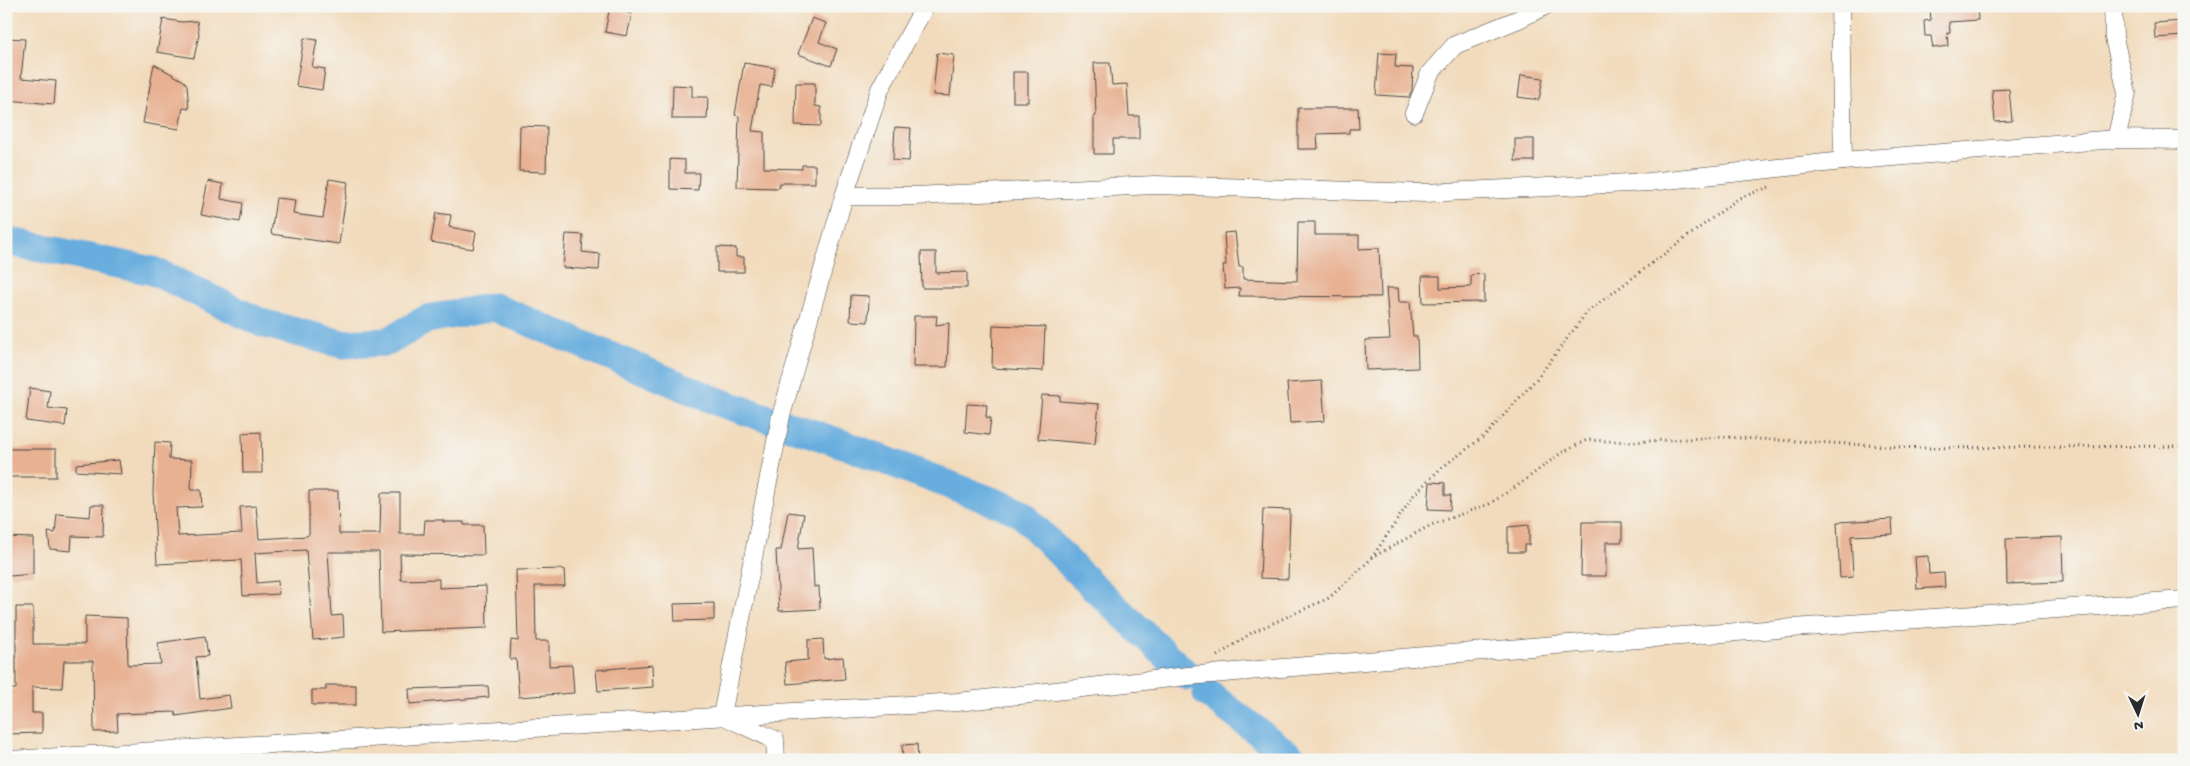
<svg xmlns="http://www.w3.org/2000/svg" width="2190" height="766" font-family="'Gochi Hand',sans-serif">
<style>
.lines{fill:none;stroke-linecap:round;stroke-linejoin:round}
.river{stroke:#67adde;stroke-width:29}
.building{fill:#e8b192}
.minor-casing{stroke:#494541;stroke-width:19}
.path{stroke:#494541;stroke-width:3;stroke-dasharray:1 4;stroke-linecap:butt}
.minor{stroke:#fff;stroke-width:18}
</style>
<rect width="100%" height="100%" fill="#f6f6f2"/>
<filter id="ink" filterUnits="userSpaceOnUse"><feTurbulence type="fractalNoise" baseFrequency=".02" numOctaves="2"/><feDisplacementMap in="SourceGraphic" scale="10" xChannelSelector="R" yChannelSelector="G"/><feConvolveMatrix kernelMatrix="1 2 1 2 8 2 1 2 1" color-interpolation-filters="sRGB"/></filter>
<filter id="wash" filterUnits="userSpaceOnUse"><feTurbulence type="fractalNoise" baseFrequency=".0096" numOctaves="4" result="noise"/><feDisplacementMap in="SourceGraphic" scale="20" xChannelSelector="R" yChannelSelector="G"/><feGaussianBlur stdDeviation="1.12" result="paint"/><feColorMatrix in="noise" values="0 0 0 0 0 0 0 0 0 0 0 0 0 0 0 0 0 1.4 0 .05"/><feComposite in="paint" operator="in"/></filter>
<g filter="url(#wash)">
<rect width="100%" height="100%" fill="#f2dbbc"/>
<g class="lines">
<!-- river -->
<g class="river">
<polyline points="6,241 153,271 262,323 342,344 387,342 427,319 494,307 719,402 843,444 1020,512 1077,571 1188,676"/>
<polyline points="1207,693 1295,760"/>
</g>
</g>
<g id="blocks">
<!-- building -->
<g class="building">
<polygon points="610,6 626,6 625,12 632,14 627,36 605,32"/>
<polygon points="1964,6 1977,6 1978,20 1949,22 1950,32 1947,33 1948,46 1933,48 1931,36 1925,36 1924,21 1931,20 1930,9"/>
<polygon points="812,18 826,23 819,42 837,49 831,66 798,54"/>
<polygon points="163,19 182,22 197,21 199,34 194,58 157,52"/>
<polygon points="2184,21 2184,36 2155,38 2154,23"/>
<polygon points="6,38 25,39 21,78 56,81 54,104 6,100"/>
<polygon points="304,38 317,40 312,67 325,69 322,90 296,86"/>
<polygon points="937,53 954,55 950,96 933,95"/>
<polygon points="1379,53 1396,54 1395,67 1413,68 1412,90 1409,97 1376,95"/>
<polygon points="744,63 775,68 772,87 760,85 752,131 764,132 764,168 802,169 802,165 815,165 815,183 779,183 779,188 737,187 739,116 735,115"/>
<polygon points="1094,63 1110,63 1112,85 1127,84 1129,116 1139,116 1139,139 1113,139 1113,154 1094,154 1094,116 1096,116"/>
<polygon points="154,64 184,81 187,85 189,109 183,108 179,129 143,123"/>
<rect x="1013" y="72" width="15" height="30"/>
<polygon points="1521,75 1543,78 1539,100 1518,97"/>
<polygon points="796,83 815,83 815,106 821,107 821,126 795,125"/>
<polygon points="673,85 692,86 692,97 708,97 707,119 672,119"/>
<polygon points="2009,89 2012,121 1995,122 1992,90"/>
<polygon points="1298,108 1358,108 1359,129 1349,129 1349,133 1317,134 1318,149 1298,149"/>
<polygon points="520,126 547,127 546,172 519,171"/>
<polygon points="895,127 911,128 909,161 893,160"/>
<rect x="1515" y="139" width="19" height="22"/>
<polygon points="670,159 685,160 685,173 699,173 698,190 670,189"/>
<polygon points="329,179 348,182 339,244 271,234 276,198 295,200 293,214 323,218"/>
<polygon points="208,181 223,184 221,199 243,203 240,222 201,215"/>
<polygon points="436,213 451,215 449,227 476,232 473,249 431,242"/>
<polygon points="1298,222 1315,222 1315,235 1359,235 1359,249 1379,248 1381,297 1239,296 1240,288 1225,289 1223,265 1226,265 1224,233 1235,232 1239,267 1243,267 1243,279 1297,281"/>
<polygon points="566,234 583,235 582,252 600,254 599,270 563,268"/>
<polygon points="717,247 736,248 736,257 744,257 744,272 717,272"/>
<polygon points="921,252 936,252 936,273 967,272 967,288 922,288"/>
<polygon points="1484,274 1484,302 1423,303 1422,276 1440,276 1440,288 1471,287 1471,275"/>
<polygon points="1386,288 1398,288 1399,302 1410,302 1413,336 1417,336 1418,368 1366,370 1365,340 1390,339"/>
<polygon points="851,295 869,296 868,322 850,321"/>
<polygon points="914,316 937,316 936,325 949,323 947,367 913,367"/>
<polygon points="993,325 1045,327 1043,371 992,368"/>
<polygon points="1322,381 1325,421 1290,423 1287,383"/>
<polygon points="30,388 50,391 48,408 67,410 65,426 26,421"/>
<polygon points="1042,395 1060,396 1060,401 1099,404 1095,444 1038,439"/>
<polygon points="967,404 987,405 986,417 991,418 989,435 965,432"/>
<polygon points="261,432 262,473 243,473 242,433"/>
<polygon points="155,442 170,443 169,459 192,460 191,490 201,490 202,507 176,508 178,536 242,533 240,507 256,506 259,539 307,536 309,534 309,491 338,491 339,534 380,534 381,493 400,493 400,534 424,534 425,520 443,520 443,522 464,522 464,525 483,525 484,555 400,554 401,580 439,579 439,588 486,586 487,628 381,632 379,552 328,552 332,616 343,615 344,637 313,640 306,550 255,553 257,583 278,581 279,594 243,596 241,560 157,564 153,492"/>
<rect x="6" y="449" width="50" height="28"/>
<polygon points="119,460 121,474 76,471 76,464"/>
<polygon points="1430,482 1445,483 1445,495 1451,495 1450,510 1428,509"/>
<polygon points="91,505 104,505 103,537 72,536 71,551 50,549 48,532 55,533 57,514 90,517"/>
<polygon points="1263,509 1290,510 1288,579 1260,578"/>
<polygon points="788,512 804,514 798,549 812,548 814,587 819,586 820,609 779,611 776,550 781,550"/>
<polygon points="1892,519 1893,534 1851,536 1853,577 1840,578 1837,522"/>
<polygon points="1582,522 1622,522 1622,542 1606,542 1606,576 1581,576"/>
<polygon points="1529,525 1529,545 1524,545 1524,552 1508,552 1508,527"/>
<polygon points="6,537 33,538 33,574 10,576 10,574 6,574"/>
<polygon points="2062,537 2063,582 2007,584 2006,539"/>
<polygon points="1928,556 1929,574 1944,573 1945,587 1917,589 1915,557"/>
<polygon points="564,569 565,586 535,586 536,641 549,641 549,666 572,665 574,693 519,697 516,659 510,659 511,640 518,641 516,570"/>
<polygon points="714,603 714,620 675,621 674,604"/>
<polygon points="16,607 33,607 33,644 85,644 85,616 127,618 128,665 161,664 158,643 205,636 208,656 196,657 200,699 229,695 231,708 176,716 175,712 117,714 118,731 94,732 93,661 64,661 62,688 32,687 32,713 42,713 42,733 6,734 6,689 16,689"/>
<polygon points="823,639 824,659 843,657 845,679 787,684 785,662 808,660 808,640"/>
<polygon points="652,665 653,687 598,691 596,670"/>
<polygon points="326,685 356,685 356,705 312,705 312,690 326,690"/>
<polygon points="488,686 489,697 410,704 409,689"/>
<polygon points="917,744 918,760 903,760 902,745"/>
</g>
</g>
</g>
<g filter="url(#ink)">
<use href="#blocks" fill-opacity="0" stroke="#494541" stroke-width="1"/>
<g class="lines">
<defs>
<g id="minor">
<polyline points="1840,6 1843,161"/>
<polyline points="2113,6 2114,38 2127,93 2116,139"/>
<polyline points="1414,113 1430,73 1455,45 1519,19 1545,6"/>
<polyline points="844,196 914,196 1155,185 1425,193 1649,182 1843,161 2116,139 2184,140"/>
<polyline points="10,760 958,702 1188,676 1555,645 2184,600"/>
<polyline points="776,760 775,740 722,715 781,416 844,196 880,89 925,6"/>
</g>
</defs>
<!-- minor casing -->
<use href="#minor" class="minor-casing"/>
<!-- path -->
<g class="path">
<polyline points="1371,558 1431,525 1489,504 1517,486 1561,453 1587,440 1629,442 1724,437 1920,448 2184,446"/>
<polyline points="1217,656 1253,632 1329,598 1371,559 1414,495 1440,469 1487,434 1539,376 1587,312 1739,198 1772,186"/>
</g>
<!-- minor -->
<use href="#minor" class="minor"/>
</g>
</g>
<!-- margin -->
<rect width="2190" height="766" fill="none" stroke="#f6f6f2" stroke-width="25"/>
<!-- north arrow -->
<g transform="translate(2138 714) rotate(176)" stroke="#f6f6f2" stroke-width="4" paint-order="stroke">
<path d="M0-4L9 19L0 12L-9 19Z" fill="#2b2b2b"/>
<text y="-8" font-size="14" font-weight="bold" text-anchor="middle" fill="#2b2b2b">N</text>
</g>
</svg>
